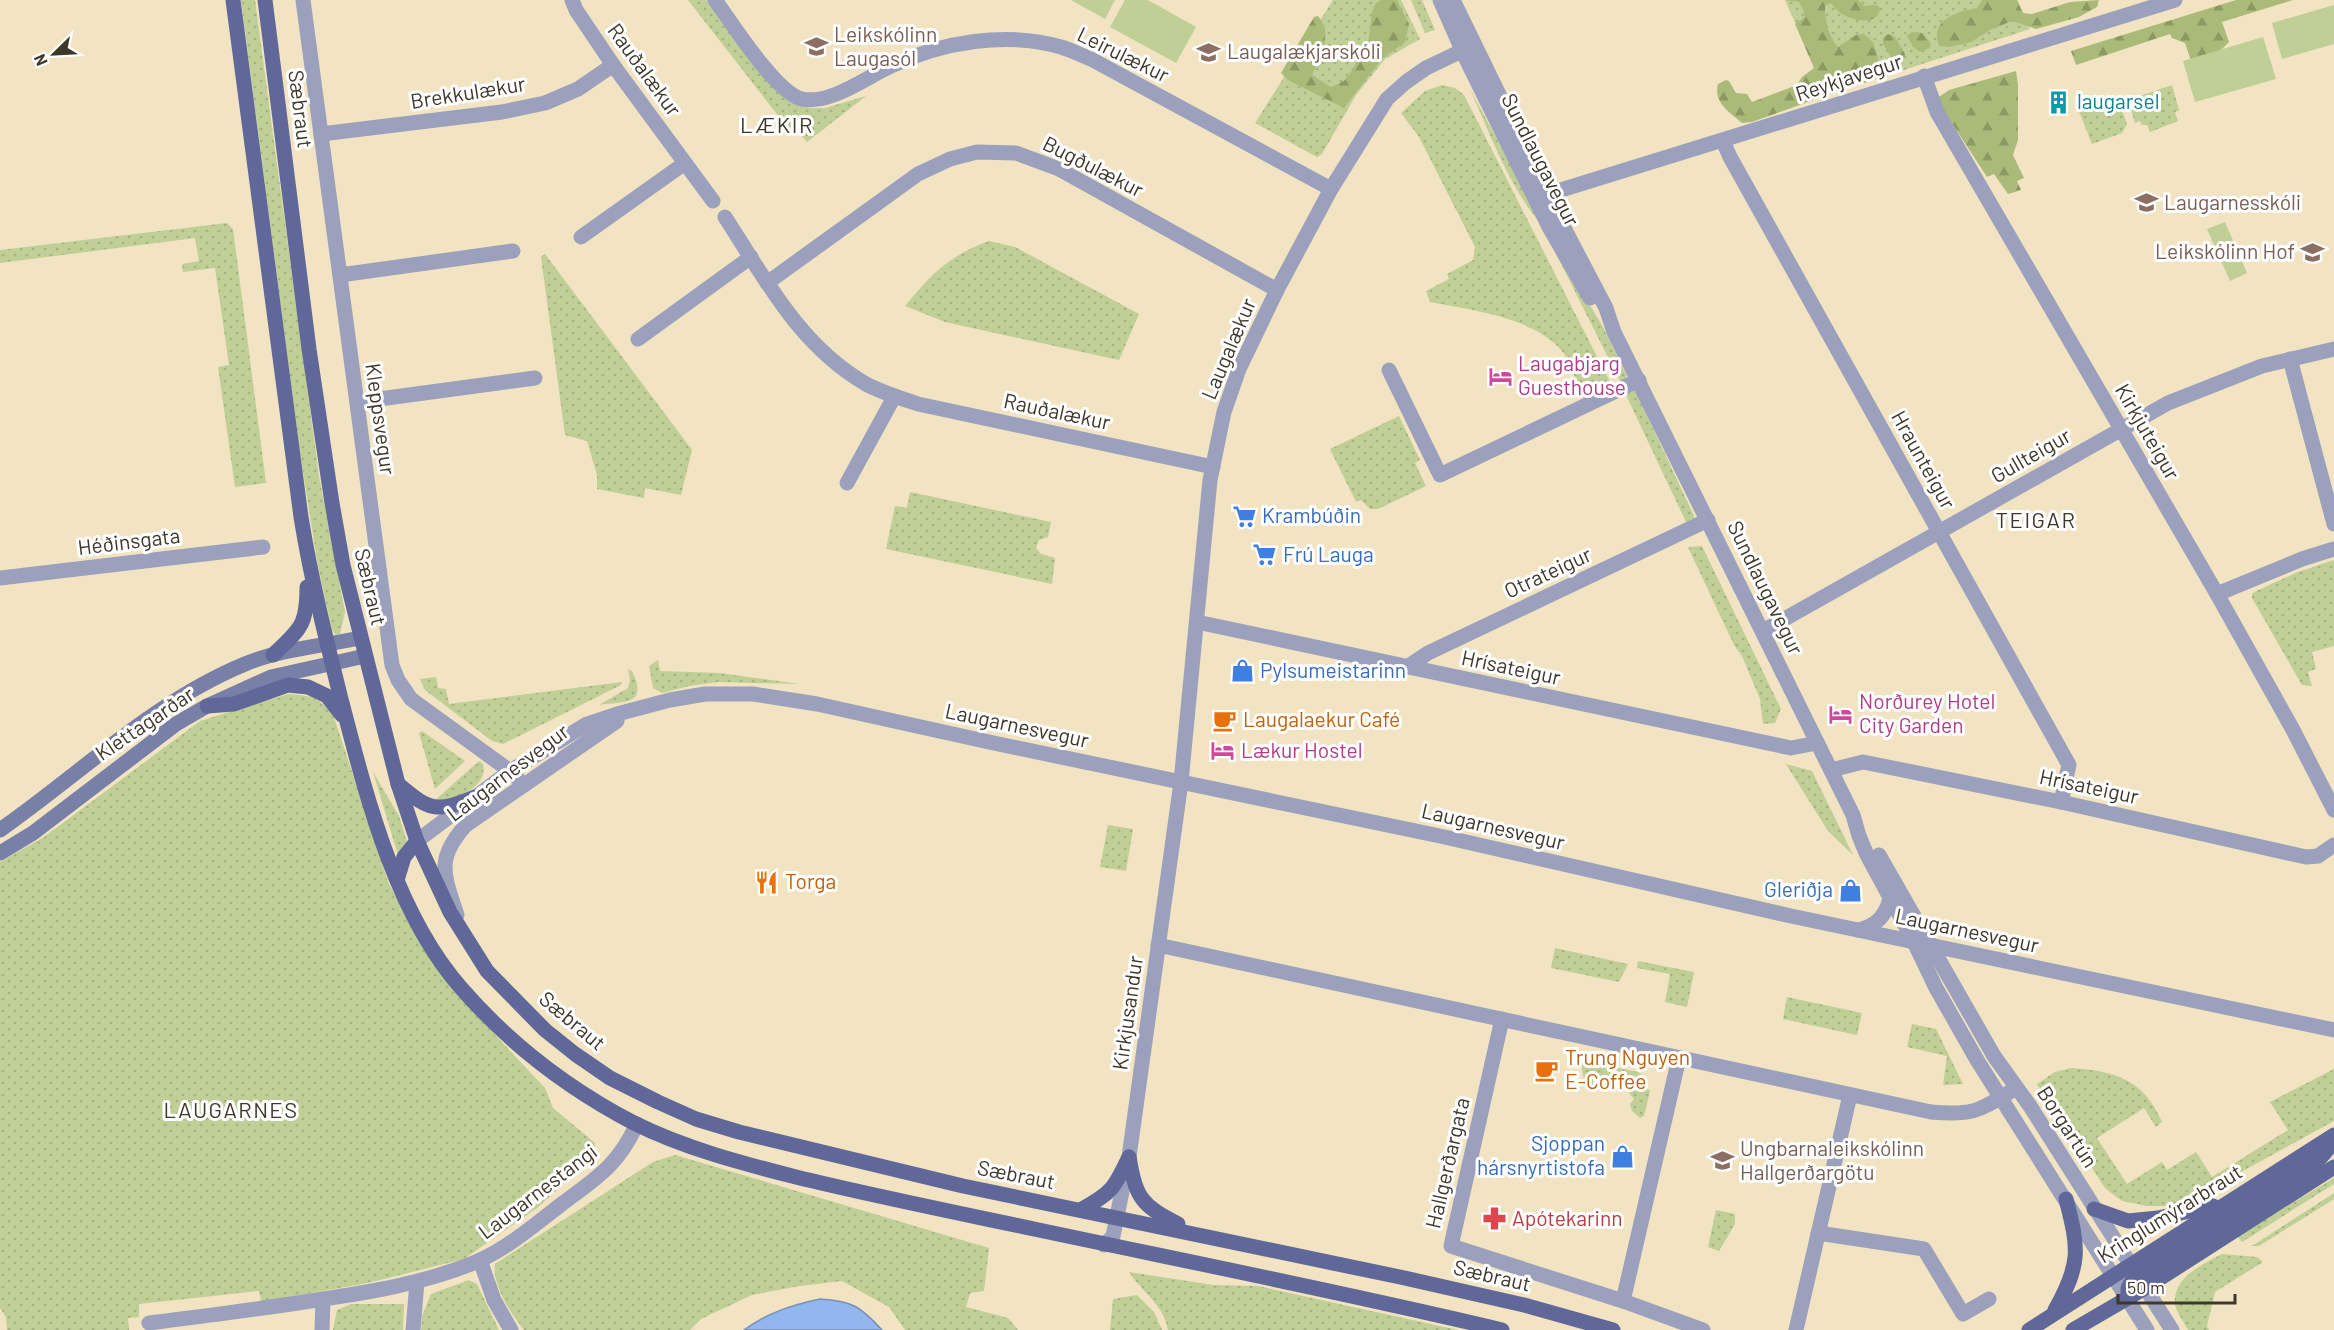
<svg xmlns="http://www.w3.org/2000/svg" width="2334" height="1330" font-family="Barlow,sans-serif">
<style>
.green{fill:url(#green-dots)}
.forest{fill:url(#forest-firs)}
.pitch{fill:#bfcf95}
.water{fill:#94b6ef;stroke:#7a90b4;stroke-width:1.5}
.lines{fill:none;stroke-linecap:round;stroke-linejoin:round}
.minor{stroke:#9ba1bc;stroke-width:15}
.tertiary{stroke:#9ba1bc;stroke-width:15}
.secondary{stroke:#7880a8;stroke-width:15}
.primary{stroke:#5f6898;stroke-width:15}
.labels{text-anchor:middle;stroke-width:6;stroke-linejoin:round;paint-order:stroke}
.education-label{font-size:21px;fill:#785e54;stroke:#fff;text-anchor:start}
.street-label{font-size:21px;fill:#3e382b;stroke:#fff}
.culture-label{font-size:21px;fill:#0d838f;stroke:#fff;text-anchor:start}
.hotel-label{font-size:21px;fill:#b23c85;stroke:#fff;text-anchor:start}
.shop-label{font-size:21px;fill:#366cbe;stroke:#fff;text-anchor:start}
.food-label{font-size:21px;fill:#c56008;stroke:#fff;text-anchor:start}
.health-label{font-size:21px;fill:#be3a42;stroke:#fff;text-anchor:start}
.neighbourhood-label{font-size:22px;letter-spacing:1.5px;fill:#3e382b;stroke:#fff}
</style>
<defs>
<pattern id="green-dots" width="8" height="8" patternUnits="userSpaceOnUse" patternTransform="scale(1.5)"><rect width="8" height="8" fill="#bfcf95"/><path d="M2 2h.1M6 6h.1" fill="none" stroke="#a5b281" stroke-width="1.8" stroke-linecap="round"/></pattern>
<pattern id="forest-firs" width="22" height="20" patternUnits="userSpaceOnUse" patternTransform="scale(1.5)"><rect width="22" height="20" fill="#aabb79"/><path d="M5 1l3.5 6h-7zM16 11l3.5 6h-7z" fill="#8c9963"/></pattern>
</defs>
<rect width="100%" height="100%" fill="#f2e3c2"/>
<!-- green -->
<g class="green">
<polygon points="241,0 255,0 319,476 345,612 340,634 336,635 332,630 318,566 300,453"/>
<polygon points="688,0 707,0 774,89 790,102 810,108 825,108 866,96 807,142 794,127 790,131"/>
<polygon points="1333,0 1401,0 1420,39 1385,59 1356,95 1322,154 1317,157 1255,123"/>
<polygon points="1411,0 1422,0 1435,30 1425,33"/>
<polygon points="1785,0 2017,0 2030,29 1827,95"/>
<path d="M1442 85 1455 88 1464 95 1613 388 1591 402 1576 394C1579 322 1482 312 1430 302L1426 291 1449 279 1447 274 1473 260 1475 247 1419 137 1401 113 1425 91Z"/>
<polygon points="2172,85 2179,110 2175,112 2178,121 2150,132 2147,125 2142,125 2140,121 2135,123 2128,100"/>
<path d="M1470 89 1543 225C1514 198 1487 127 1470 89Z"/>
<polygon points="2115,98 2116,103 2119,102 2127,124 2122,133 2092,144 2078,109"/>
<polygon points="227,223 233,229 266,483 235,487 218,367 229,365 215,268 183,272 182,264 199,261 195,238 0,263 0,250"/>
<polygon points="1548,238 1602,325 1627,376 1622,385"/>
<path d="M989 241 1015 247 1139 314 1119 360 945 322 905 306C931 274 950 255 989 241Z"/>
<polygon points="545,254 692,450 681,495 645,488 644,498 597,489 597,475 587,441 565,435 541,257"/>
<polygon points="1635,390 1695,518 1687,524 1626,395"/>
<polygon points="1399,416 1420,460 1415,463 1426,486 1378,509 1370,509 1361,500 1356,502 1330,449"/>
<polygon points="910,492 1051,522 1048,537 1039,540 1036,548 1041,554 1055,558 1052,584 886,549 895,506 907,508"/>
<polygon points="1702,546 1781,709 1775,723 1763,724 1760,699 1742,656 1734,645 1688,547"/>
<polygon points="2334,560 2334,646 2312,652 2316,669 2308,672 2312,686 2302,685 2252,598 2252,594 2256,591 2298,572"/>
<polygon points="658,660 660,671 720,673 799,684 718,682 689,686 662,693 653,688 649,666"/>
<path d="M628 669 632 671C649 706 624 701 599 705L628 688 630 680Z"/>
<polygon points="436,677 438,688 446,689 449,704 622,682 621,685 503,744 492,741 425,690 420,679"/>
<path d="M288 694C310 695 318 697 333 714L388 882 431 960 467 1005 545 1088 553 1108 595 1143 594 1156 537 1208 464 1259 368 1283 261 1302 259 1291 139 1304V1317L128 1318 129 1330H7L6 1317 0 1308V862L44 837 200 721Z"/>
<polygon points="422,731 465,761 435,789 419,733"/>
<path d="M479 761 483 764C489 788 453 800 433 802Z"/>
<polygon points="1786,764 1812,771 1853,855 1828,831"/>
<polygon points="373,772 399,816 407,842 398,855"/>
<polygon points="1108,825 1133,829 1126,871 1100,867"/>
<polygon points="1555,948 1628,964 1619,982 1551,968"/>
<polygon points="1638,961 1694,972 1687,1007 1665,1002 1670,974 1637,968"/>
<polygon points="1787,997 1862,1013 1857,1035 1783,1019"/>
<polygon points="1912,1024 1936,1029 1963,1084 1943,1085 1947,1056 1907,1047"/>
<polygon points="1585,1061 1638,1072 1642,1075 1639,1079 1625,1084 1620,1081 1615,1083 1613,1087 1606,1089 1603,1084 1592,1085 1584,1080 1581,1063"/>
<path d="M2072 1068C2116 1071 2144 1080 2162 1122L2156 1127 2144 1108 2097 1138 2127 1184 2162 1162 2167 1170 2196 1152 2212 1177 2288 1130 2270 1102 2334 1069V1121L2179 1206H2147L2122 1201 2105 1188 2037 1084 2055 1072Z"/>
<polygon points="1646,1087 1650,1091 1644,1116 1640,1118 1632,1111 1630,1104 1634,1099 1629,1093 1630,1090"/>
<path d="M675 1155 989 1248 984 1291 970 1293 966 1307 1008 1318 1018 1330H905L889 1307 842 1281 799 1286 752 1295 701 1319 690 1330H524C511 1313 492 1286 495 1264L653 1162Z"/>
<polygon points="2334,1178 2334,1184 2242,1242 2237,1236"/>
<polygon points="2334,1193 2334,1199 2259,1246 2252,1246"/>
<polygon points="1716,1210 1735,1214 1735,1224 1719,1251 1708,1247"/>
<path d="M2222 1254 2257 1257 2263 1262 2215 1292 2207 1326 2209 1330H2188C2184 1322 2176 1312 2175 1304 2172 1278 2203 1264 2222 1254Z"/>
<path d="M1129 1272 1213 1285 1258 1286 1458 1330H1168C1164 1305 1142 1292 1129 1272Z"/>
<polygon points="469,1280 477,1284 499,1330 421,1330 422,1316 431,1294"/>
<polygon points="1137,1295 1154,1312 1162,1330 1110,1330 1113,1299"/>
<polygon points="351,1304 404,1304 403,1330 333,1330 337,1310"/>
</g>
<!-- forest -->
<g class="forest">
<path d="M1381 0H1397L1409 24 1405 42 1382 59 1344 108 1288 80 1281 73 1314 17 1318 16C1334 34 1320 57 1312 75L1331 87 1344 81 1353 69 1369 38 1372 12 1376 3Z"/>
<path d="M1785 0H1858L1864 6 1877 5 1880 8C1879 28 1847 20 1838 11 1835 9 1833 5 1831 3L1825 6C1825 22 1828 35 1838 47L1856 35 1864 34 1873 42 1882 71 1878 78 1864 83 1844 80 1832 85 1819 98 1752 122 1742 123C1729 112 1713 102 1718 84L1726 80 1729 81 1736 93 1747 94 1752 102 1797 85 1802 77 1814 68 1795 24 1805 17 1804 11 1799 2Z"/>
<path d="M1982 0H2017L2023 13 2032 14 2070 2 2099 0 2097 7 2079 17 2036 29 2012 21 1992 29 1971 42 1950 47 1939 46C1930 20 1955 12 1977 8Z"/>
<polygon points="2236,0 2293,0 2222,22 2229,42 2216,55 2191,61 2185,43 2172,38 2170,34 2076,65 2071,51"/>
<polygon points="1912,32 1922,33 1930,42 1930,48 1920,52 1913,47 1907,36"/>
<polygon points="1888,34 1895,37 1905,54 1904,59 1898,62 1893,60 1883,44 1883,38"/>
<polygon points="2016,71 2018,85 2018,140 2013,155 2024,178 2017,181 2021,190 2008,194 1994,174 1987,177 1936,99 1949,90"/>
</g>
<!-- pitch -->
<g class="pitch">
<polygon points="1071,0 1115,0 1105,19"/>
<polygon points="1125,0 1148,0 1196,27 1176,63 1110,27"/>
<polygon points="2334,5 2334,44 2282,59 2272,23"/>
<polygon points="2263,37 2276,79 2195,102 2183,61"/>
<polygon points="2225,222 2247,273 2230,281 2207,229"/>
</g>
<!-- water -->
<path class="water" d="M820 1299C852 1301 860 1306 882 1330H744C767 1313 792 1305 820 1299Z"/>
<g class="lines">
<!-- minor -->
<g class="minor">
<polyline points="303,0 392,665 398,680 411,699 510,771 524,785"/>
<polyline points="572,0 576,10 613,65 713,201"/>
<path d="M715 0C732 23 776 93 802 99 830 105 867 77 891 66 942 42 1006 31 1061 47 1071 50 1081 55 1091 59L1331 189"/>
<polyline points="1924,76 1937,112 2217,594 2292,728 2334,810"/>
<polyline points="321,134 502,112 545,103 578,89 613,65"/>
<polyline points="1723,141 1730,157 2069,765 2061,802"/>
<path d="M725 217C765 279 800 346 866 384 883 393 900 398 918 404L1213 467"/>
<polyline points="581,237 685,163"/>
<polyline points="340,275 513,251"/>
<polyline points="767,283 918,174 950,159 977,152 1016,153 1059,169 1277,290"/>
<polyline points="638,339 751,257"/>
<polyline points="2290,359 2334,524"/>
<polyline points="1389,370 1440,475 1639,380"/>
<polyline points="357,402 535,378"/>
<polyline points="847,483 894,397"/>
<polyline points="0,578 263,547"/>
<polyline points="2217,594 2302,559 2334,549"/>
<polyline points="1197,622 1791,748 1817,743"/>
<polyline points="1763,631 2168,403 2262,366 2334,349"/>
<polyline points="1407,667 1428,653 1708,520"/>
<polyline points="1831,770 1863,762 2061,802 2306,857 2318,856 2334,845"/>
<polyline points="417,841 510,771 587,724 617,714 670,700 705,694 753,694 817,704 989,742 1440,836 1791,916 2334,1030"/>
<path d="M457 915C444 875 435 859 466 825L617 721"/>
<path d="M1158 945 1931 1112C1975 1116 1980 1110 2016 1088"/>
<polyline points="1502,1019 1451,1246 1623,1301 1703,1330"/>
<polyline points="1818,1233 1924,1249 1963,1314 1989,1299"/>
<polyline points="1104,1245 1113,1236 1129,1157 1181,782 1210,480 1224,412 1239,369 1277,290 1331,189 1387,99 1406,82 1426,68 1474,45"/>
<polyline points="480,1260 494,1300 511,1330"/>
<polyline points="1623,1301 1679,1058"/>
<path d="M149 1323C205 1316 261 1309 317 1300 371 1292 425 1283 476 1262 508 1248 536 1224 563 1203 598 1177 618 1165 637 1124"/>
<polyline points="322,1330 323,1299"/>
<polyline points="413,1330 417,1282"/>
<polyline points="1796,1330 1850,1095"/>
</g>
<!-- tertiary -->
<g class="tertiary">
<polyline points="1440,0 1466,59 1549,227 1590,298"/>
<polyline points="1453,0 1564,228 1606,308 1614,332 1853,815 1859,836 1867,855 1914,942 1936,988 1977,1060 2147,1330"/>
<polyline points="1536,200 1548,194 2175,0"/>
<polyline points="1879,855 1994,1056 2030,1106 2172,1330"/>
<path d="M1858 930C1876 926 1886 916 1890 898"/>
</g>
<!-- secondary -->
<g class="secondary">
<path d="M0 830C80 774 153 702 245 664 281 649 322 646 360 638"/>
<polyline points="0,853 33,833 176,724 207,706 271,677 365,656"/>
</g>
<!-- primary -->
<g class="primary">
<path d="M233 0 301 517C311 579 326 639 341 699 366 795 395 914 462 989 510 1044 569 1089 634 1123 684 1148 741 1163 796 1177 874 1196 954 1212 1034 1229 1190 1262 1347 1293 1502 1330"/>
<polyline points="265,0 309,349 332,503 343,565 398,784 417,841 450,912 487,971 545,1030 575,1054 610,1078 658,1102 696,1119 739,1132 963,1186 1400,1277 1524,1305 1613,1330"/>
<path d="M273 655C300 629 307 626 307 587"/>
<polyline points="207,706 234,704 288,685 308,687 327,696 342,715"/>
<path d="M398 784C430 811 436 813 475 797"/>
<polyline points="397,880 404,857 417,841"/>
<path d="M1129 1157C1136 1198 1141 1205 1178 1224"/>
<path d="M1082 1209C1112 1193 1115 1187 1129 1157"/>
<polyline points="2094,1209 2128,1221 2158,1218 2213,1206"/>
<polyline points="2128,1298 2128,1288 2131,1282 2316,1163 2334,1142"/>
<path d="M2055 1310C2081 1264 2079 1249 2066 1199"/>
<polyline points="2029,1330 2334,1135"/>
<polyline points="2073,1330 2145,1288 2334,1167"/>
</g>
</g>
<!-- icons -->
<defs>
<symbol id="school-bare" viewBox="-9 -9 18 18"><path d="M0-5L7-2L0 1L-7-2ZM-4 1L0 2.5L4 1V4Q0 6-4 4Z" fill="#8d6e63" stroke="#fff" stroke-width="2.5" paint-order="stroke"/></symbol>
<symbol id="building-bare" viewBox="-9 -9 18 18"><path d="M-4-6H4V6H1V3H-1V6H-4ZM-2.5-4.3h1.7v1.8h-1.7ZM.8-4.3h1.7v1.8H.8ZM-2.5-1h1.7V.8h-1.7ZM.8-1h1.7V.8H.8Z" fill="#0f9aa8" stroke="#fff" stroke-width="2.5" paint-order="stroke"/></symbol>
<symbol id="hotel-bare" viewBox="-9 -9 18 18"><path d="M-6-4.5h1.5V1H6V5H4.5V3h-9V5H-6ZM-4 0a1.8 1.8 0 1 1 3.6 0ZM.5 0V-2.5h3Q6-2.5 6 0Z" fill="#d1479c" stroke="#fff" stroke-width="2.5" paint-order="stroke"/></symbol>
<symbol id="supermarket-bare" viewBox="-9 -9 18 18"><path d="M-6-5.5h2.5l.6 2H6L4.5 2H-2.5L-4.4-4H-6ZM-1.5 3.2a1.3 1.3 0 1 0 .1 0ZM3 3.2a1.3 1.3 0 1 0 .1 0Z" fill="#3f7fe0" stroke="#fff" stroke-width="2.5" paint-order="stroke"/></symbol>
<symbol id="shop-bare" viewBox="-9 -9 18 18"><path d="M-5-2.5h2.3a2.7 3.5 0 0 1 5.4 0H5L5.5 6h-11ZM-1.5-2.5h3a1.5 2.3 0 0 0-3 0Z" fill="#3f7fe0" stroke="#fff" stroke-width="2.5" paint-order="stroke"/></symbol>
<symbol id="cafe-bare" viewBox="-9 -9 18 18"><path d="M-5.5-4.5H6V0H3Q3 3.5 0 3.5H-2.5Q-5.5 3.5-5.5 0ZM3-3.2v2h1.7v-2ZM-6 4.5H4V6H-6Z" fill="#e8710a" stroke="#fff" stroke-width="2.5" paint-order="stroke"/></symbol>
<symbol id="restaurant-bare" viewBox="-9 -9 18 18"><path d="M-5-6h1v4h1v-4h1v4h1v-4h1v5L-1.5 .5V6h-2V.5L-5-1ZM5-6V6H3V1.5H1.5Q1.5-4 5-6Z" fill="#e8710a" stroke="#fff" stroke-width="2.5" paint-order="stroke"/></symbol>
<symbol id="pharmacy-bare" viewBox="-9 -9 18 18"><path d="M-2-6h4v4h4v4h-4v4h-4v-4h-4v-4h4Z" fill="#e0444e" stroke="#fff" stroke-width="2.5" paint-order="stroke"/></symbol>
</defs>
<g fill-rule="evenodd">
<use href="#school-bare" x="800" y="30" width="33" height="33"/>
<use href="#school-bare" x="1192" y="36" width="33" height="33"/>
<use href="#building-bare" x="2042" y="86" width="33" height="33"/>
<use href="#school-bare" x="2130" y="186" width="33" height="33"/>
<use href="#school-bare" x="2296" y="236" width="33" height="33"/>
<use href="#hotel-bare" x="1484" y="360" width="33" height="33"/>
<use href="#supermarket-bare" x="1228" y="500" width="33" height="33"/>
<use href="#supermarket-bare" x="1248" y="538" width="33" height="33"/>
<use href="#shop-bare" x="1226" y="654" width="33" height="33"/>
<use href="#hotel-bare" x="1824" y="698" width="33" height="33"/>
<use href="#cafe-bare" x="1208" y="704" width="33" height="33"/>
<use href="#hotel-bare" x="1206" y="734" width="33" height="33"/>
<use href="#restaurant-bare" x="750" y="866" width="33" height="33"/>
<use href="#shop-bare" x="1834" y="874" width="33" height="33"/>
<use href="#cafe-bare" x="1530" y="1054" width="33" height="33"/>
<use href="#shop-bare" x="1606" y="1140" width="33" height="33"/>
<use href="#school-bare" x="1706" y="1144" width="33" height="33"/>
<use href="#pharmacy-bare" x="1478" y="1202" width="33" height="33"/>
</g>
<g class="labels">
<!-- education labels -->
<g class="education-label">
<text x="834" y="42">Leikskólinn<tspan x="834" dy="24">Laugasól</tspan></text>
<text x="1227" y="59">Laugalækjarskóli</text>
<text x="2164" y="210">Laugarnesskóli</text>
<text x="2295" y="259" text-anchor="end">Leikskólinn Hof</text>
<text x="1740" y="1156">Ungbarnaleikskólinn<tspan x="1740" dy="24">Hallgerðargötu</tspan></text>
</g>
<!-- street labels -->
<g class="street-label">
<text transform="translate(1123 55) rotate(26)" y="7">Leirulækur</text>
<text transform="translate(644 70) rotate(54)" y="7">Rauðalækur</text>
<text transform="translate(1849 78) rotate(-18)" y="7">Reykjavegur</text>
<text transform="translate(468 93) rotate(-9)" y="7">Brekkulækur</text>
<text transform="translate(300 109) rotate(83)" y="7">Sæbraut</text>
<text transform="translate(1540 160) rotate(63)" y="7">Sundlaugavegur</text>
<text transform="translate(1093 167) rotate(27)" y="7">Bugðulækur</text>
<text transform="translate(1229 349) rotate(-67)" y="7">Laugalækur</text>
<text transform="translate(1057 412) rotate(12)" y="7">Rauðalækur</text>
<text transform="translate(380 419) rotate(82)" y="7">Kleppsvegur</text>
<text transform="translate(2147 432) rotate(60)" y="7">Kirkjuteigur</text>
<text transform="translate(2031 456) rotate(-30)" y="7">Gullteigur</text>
<text transform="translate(1923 460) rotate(61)" y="7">Hraunteigur</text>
<text transform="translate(129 542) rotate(-7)" y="7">Héðinsgata</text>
<text transform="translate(1548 573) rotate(-25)" y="7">Otrateigur</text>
<text transform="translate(370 587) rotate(77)" y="7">Sæbraut</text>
<text transform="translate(1765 588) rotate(64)" y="7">Sundlaugavegur</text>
<text transform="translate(1511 668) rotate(12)" y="7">Hrísateigur</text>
<text transform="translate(145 724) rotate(-34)" y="7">Klettagarðar</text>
<text transform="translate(1017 726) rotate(12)" y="7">Laugarnesvegur</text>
<text transform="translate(508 773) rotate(-37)" y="7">Laugarnesvegur</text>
<text transform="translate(2089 787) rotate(12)" y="7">Hrísateigur</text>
<text transform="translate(1493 827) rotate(13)" y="7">Laugarnesvegur</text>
<text transform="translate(1967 931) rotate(12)" y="7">Laugarnesvegur</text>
<text transform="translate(1128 1013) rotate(-82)" y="7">Kirkjusandur</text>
<text transform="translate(572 1021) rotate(40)" y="7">Sæbraut</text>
<text transform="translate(2067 1127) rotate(57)" y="7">Borgartún</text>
<text transform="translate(1448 1163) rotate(-77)" y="7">Hallgerðargata</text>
<text transform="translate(1016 1175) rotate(11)" y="7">Sæbraut</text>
<text transform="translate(538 1192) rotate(-37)" y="7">Laugarnestangi</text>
<text transform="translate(2170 1214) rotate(-32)" y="7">Kringlumýrarbraut</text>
<text transform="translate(1492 1276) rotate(13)" y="7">Sæbraut</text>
</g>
<!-- culture labels -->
<g class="culture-label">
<text x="2077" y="109">laugarsel</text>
</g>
<!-- hotel labels -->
<g class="hotel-label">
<text x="1518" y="371">Laugabjarg<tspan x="1518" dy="24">Guesthouse</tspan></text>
<text x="1859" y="709">Norðurey Hotel<tspan x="1859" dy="24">City Garden</tspan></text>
<text x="1241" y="758">Lækur Hostel</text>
</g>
<!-- shop labels -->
<g class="shop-label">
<text x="1262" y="523">Krambúðin</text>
<text x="1283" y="562">Frú Lauga</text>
<text x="1260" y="678">Pylsumeistarinn</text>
<text x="1833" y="897" text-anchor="end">Gleriðja</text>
<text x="1605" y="1151" text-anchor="end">Sjoppan<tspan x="1605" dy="24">hársnyrtistofa</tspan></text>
</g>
<!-- food labels -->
<g class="food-label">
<text x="1243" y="727">Laugalaekur Café</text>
<text x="785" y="889">Torga</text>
<text x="1565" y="1065">Trung Nguyen<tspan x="1565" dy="24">E-Coffee</tspan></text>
</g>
<!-- health labels -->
<g class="health-label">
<text x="1512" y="1226">Apótekarinn</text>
</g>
<!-- neighbourhood labels -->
<g class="neighbourhood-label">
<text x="777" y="133">LÆKIR</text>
<text x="2036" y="528">TEIGAR</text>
<text x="231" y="1118">LAUGARNES</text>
</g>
</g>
<!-- north arrow -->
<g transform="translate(54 54) rotate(246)" stroke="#ffffff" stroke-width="4.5" paint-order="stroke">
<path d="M0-4.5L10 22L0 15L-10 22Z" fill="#3e382b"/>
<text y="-9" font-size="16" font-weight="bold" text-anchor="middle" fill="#3e382b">N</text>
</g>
<!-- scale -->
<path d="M2118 1294v9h117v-9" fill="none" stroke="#3e382b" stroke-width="3"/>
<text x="2127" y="1294" font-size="18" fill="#3e382b" stroke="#ffffff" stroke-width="4.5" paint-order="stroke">50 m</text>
</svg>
